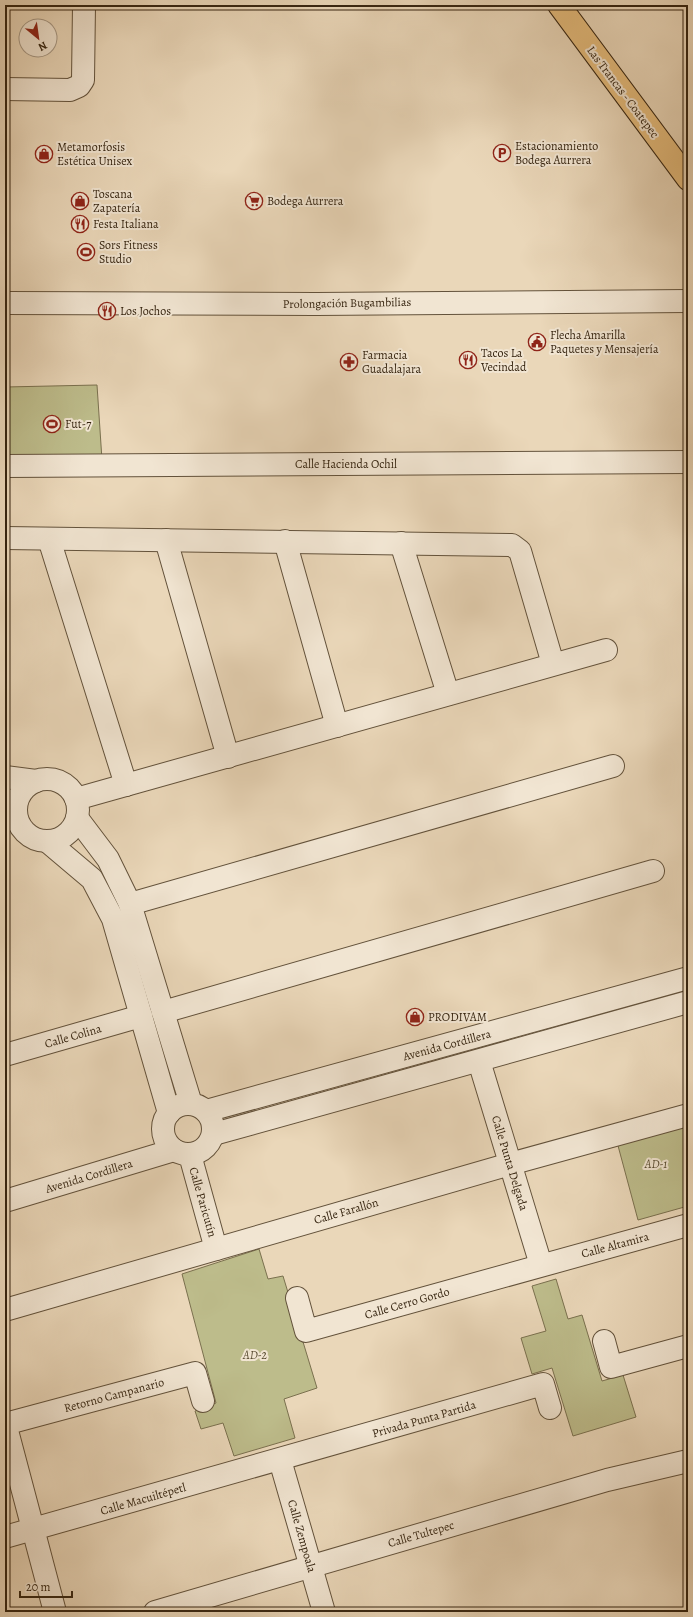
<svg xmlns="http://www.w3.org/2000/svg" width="693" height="1617" font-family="Alegreya,serif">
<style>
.green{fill:#bdbc8b;stroke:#7a704e}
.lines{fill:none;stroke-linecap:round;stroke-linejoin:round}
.minor-casing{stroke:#63523b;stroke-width:24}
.major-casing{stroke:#362511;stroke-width:24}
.minor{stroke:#f1e5d2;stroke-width:22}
.major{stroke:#e5bc7c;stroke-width:22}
.labels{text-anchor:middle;stroke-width:4;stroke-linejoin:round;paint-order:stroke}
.street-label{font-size:12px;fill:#362511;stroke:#f1e5d2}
.poi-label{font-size:12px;fill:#362511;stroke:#f1e5d2;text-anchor:start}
.park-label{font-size:12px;font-style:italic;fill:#584b30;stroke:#f1e5d2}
</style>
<rect width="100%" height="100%" fill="#ead7b9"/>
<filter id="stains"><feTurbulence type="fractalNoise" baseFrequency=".005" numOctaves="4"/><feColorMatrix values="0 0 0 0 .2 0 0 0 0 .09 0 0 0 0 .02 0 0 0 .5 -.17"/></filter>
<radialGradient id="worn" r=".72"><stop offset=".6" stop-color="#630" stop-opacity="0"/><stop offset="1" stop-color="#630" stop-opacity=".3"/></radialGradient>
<!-- green -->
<g class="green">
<polygon points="97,385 102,460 5,460 5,387"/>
<polygon points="688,1122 688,1206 638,1220 617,1142"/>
<polygon points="259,1249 268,1279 283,1276 317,1388 284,1399 295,1438 234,1456 223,1423 201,1429 195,1411 216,1403 182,1274"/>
<polygon points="556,1279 568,1319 582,1315 602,1381 623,1375 636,1417 573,1436 552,1368 532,1374 521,1338 546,1331 532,1286"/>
</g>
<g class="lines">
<defs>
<g id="minor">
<polyline points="5,89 70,90 79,86 83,80 84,5"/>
<polyline points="5,303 316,304 688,301"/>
<polyline points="5,466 688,462"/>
<polyline points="5,538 512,545 520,551 553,664"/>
<polyline points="49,539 126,785"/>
<polyline points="166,540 228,757"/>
<polyline points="285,541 337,726"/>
<polyline points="401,543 448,694"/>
<polyline points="5,777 36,781"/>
<circle cx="47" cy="810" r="31"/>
<polyline points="76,799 606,650"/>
<polyline points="77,818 108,859 130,904 191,1104"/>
<polyline points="47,841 92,879 113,919 169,1113"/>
<polyline points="130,904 613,766"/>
<polyline points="163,1012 653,871"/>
<polyline points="5,1055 141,1016"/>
<polyline points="479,1061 541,1265"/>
<circle cx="188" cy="1129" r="25"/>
<polyline points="206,1111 688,978"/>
<polyline points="214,1134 688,1002"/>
<polyline points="190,1155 216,1249"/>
<polyline points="5,1201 174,1150"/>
<polyline points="297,1298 306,1331 688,1225"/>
<polyline points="5,1310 510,1164 688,1115"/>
<polyline points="604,1341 611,1367 688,1346"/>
<polyline points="5,1423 55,1612"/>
<polyline points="5,1424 195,1373 203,1401"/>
<polyline points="280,1460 324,1612"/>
<polyline points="5,1537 543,1384 550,1408"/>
<polyline points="155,1612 607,1480 688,1461"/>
</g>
<polyline id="major" points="559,5 688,179"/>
</defs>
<!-- minor casing -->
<use href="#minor" class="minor-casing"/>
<!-- major casing -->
<use href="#major" class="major-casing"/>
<!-- minor -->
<use href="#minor" class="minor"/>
<!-- major -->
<use href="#major" class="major"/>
</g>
<!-- icons -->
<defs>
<symbol id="parking-ring" viewBox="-11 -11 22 22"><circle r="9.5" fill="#f1e5d2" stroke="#8f2418" stroke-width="1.5"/><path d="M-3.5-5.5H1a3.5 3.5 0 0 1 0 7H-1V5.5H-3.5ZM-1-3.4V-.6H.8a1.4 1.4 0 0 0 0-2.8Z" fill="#8f2418"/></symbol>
<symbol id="shop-ring" viewBox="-11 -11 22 22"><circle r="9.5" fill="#f1e5d2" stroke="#8f2418" stroke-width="1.5"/><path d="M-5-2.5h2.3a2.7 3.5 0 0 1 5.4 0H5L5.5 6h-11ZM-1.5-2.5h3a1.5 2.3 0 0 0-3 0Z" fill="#8f2418"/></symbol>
<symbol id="supermarket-ring" viewBox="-11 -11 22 22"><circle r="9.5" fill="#f1e5d2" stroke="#8f2418" stroke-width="1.5"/><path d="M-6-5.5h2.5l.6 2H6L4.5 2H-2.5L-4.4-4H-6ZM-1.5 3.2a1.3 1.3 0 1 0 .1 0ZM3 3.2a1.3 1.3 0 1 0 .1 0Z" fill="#8f2418"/></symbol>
<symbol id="restaurant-ring" viewBox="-11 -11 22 22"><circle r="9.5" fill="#f1e5d2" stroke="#8f2418" stroke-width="1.5"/><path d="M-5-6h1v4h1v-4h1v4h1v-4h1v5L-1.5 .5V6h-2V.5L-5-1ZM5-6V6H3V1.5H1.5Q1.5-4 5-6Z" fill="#8f2418"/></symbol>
<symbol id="stadium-ring" viewBox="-11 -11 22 22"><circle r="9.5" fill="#f1e5d2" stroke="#8f2418" stroke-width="1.5"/><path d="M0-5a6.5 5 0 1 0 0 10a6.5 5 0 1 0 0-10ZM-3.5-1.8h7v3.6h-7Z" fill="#8f2418"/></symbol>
<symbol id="civic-ring" viewBox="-11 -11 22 22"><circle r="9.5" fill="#f1e5d2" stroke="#8f2418" stroke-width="1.5"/><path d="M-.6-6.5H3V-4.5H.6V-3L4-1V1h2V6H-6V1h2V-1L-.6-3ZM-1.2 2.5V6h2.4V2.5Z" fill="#8f2418"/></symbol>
<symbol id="pharmacy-ring" viewBox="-11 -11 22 22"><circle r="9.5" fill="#f1e5d2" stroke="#8f2418" stroke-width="1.5"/><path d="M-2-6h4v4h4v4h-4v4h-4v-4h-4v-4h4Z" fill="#8f2418"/></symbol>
</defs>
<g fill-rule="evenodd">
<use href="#parking-ring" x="492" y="143" width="20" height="20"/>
<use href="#shop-ring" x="34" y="144" width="20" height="20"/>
<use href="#shop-ring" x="70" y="191" width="20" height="20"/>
<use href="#supermarket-ring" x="244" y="191" width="20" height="20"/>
<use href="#restaurant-ring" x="70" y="214" width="20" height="20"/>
<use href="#stadium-ring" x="76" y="242" width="20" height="20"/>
<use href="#restaurant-ring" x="97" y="301" width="20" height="20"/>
<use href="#civic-ring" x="527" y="332" width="20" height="20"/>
<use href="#restaurant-ring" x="458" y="350" width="20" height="20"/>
<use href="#pharmacy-ring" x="339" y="352" width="20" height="20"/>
<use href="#stadium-ring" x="42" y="414" width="20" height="20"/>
<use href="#shop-ring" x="405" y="1007" width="20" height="20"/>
</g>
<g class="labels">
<!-- street labels -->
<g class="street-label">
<text transform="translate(623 92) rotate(53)" y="4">Las Trancas - Coatepec</text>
<text transform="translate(347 303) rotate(-1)" y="4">Prolongación Bugambilias</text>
<text x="346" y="468">Calle Hacienda Ochil</text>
<text transform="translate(73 1036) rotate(-16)" y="4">Calle Colina</text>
<text transform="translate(447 1045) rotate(-15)" y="4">Avenida Cordillera</text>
<text transform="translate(510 1163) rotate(73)" y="4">Calle Punta Delgada</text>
<text transform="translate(89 1176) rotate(-17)" y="4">Avenida Cordillera</text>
<text transform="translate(203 1202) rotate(74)" y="4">Calle Paricutín</text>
<text transform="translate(346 1211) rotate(-16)" y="4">Calle Farallón</text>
<text transform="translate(615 1245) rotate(-15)" y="4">Calle Altamira</text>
<text transform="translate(407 1303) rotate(-16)" y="4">Calle Cerro Gordo</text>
<text transform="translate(114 1395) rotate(-15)" y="4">Retorno Campanario</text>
<text transform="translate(424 1419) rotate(-16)" y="4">Privada Punta Partida</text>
<text transform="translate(143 1499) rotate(-16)" y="4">Calle Macuiltépetl</text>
<text transform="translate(421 1534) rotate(-16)" y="4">Calle Tultepec</text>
<text transform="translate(302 1536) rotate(74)" y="4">Calle Zempoala</text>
</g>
<!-- poi labels -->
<g class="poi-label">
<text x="515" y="150">Estacionamiento<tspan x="515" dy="14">Bodega Aurrera</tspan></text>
<text x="57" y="151">Metamorfosis<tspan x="57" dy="14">Estética Unisex</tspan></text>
<text x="93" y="198">Toscana<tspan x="93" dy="14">Zapatería</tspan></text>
<text x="267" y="205">Bodega Aurrera</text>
<text x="93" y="228">Festa Italiana</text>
<text x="99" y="249">Sors Fitness<tspan x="99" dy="14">Studio</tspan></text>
<text x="120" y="315">Los Jochos</text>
<text x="550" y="339">Flecha Amarilla<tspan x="550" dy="14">Paquetes y Mensajería</tspan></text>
<text x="481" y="357">Tacos La<tspan x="481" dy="14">Vecindad</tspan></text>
<text x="362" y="359">Farmacia<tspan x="362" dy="14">Guadalajara</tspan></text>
<text x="65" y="428">Fut-7</text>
<text x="428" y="1021">PRODIVAM</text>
</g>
<!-- park labels -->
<g class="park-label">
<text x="656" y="1168">AD-1</text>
<text x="255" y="1359">AD-2</text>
</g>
</g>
<!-- margin -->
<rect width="693" height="1617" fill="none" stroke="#ead7b9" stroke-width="20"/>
<rect x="6" y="6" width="681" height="1605" fill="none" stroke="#362511" stroke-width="2"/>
<rect x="10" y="10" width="673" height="1597" fill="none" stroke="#362511"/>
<!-- north arrow -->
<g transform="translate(38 38) rotate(151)"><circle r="19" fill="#f1e5d2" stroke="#a69885"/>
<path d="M0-3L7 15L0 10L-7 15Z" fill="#8f2418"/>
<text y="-6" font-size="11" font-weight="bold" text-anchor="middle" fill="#362511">N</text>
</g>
<!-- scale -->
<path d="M20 1591v6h52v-6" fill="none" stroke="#362511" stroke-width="2"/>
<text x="26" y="1591" font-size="12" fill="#362511" stroke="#f1e5d2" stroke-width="3" paint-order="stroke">20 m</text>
<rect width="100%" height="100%" filter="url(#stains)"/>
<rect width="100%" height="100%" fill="url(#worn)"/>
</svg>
